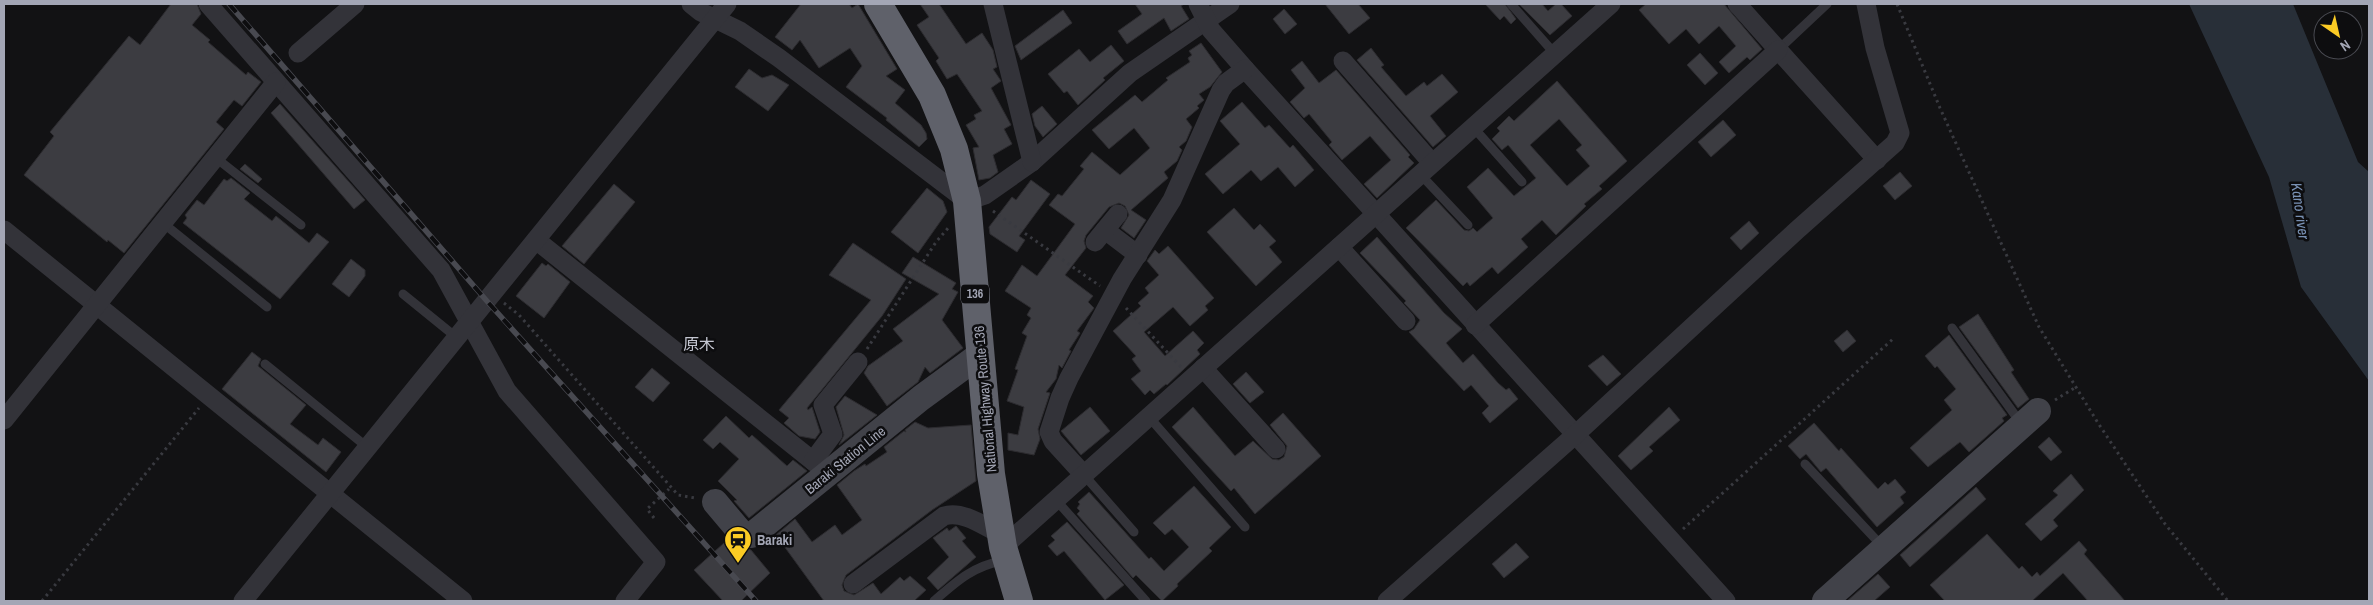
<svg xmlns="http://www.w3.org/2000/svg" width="2373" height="605" font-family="'Archivo Narrow','Noto Sans JP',sans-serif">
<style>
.water{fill:#282f38}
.building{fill:#3c3c41;stroke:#2d2c30;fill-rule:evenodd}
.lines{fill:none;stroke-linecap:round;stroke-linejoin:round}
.path{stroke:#393a40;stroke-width:3;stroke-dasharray:2.5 4;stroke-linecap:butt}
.lane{stroke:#333339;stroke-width:9}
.street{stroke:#333339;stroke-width:19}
.secondary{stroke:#414249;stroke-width:26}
.highway{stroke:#5f616a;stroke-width:28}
.rail-casing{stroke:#484950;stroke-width:5.5}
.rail{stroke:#0d0d0f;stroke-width:4;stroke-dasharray:11;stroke-linecap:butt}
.labels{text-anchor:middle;stroke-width:5;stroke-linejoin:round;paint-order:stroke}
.shield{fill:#0d0d0f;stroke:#767883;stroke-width:1}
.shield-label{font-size:12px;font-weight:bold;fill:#a3a6b5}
.street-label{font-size:14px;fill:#a3a6b5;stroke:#0d0d0f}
.poi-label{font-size:14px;font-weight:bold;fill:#a3a6b5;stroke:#0d0d0f;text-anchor:start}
.water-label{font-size:15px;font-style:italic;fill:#7890b3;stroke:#0d0d0f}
.quarter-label{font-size:16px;fill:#c4c6d1;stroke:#0d0d0f}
</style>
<rect width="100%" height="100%" fill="#121214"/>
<!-- water -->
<polygon class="water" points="2189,4 2293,4 2358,162 2369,172 2369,381 2301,287 2269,177"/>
<!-- building -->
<g class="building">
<polygon points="171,4 197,4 201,14 192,25 210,40 208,42 246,75 248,72 261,82 242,106 234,100 216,122 224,129 124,253 108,240 107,242 24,175 54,136 50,132 129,36 140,45"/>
<polygon points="801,4 849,4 852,8 858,4 897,69 886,76 905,90 895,103 921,125 926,133 927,139 919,147 886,120 887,118 846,87 862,66 850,48 819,68 800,40 792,50 775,37"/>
<polygon points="920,4 939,4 966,44 982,33 993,50 997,67 993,69 1001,81 991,88 1011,125 1004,129 1012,144 993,155 998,172 990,178 979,180 973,148 979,147 966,125 976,119 974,115 982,111 957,74 947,79 936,61 939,58 917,25 929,17"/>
<polygon points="1135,4 1184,4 1181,6 1189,19 1171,31 1164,18 1127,44 1118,31 1142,14"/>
<polygon points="1325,4 1358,4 1370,18 1349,34"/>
<polygon points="1485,4 1505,4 1516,19 1511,24 1504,16 1500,20"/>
<polygon points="1519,4 1542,4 1548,11 1556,4 1561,4 1572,16 1550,35"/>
<polygon points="1646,4 1724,4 1762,49 1750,60 1747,57 1729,73 1719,62 1736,46 1719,26 1699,44 1686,29 1669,44 1639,10"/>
<polygon points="1284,9 1297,24 1285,34 1273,19"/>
<polygon points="1063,10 1072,23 1021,60 1015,46"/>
<polygon points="1201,43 1222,72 1210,87 1199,94 1204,100 1197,106 1199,108 1186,119 1192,127 1186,141 1179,147 1182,150 1177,161 1164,172 1168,178 1131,210 1146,220 1134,238 1121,228 1129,215 1125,206 1119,203 1109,207 1086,235 1084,241 1086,248 1065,275 1093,296 1088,302 1094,308 1077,331 1080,333 1069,350 1071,351 1062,368 1059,365 1056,379 1046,392 1050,393 1038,429 1040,439 1034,455 1008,450 1008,433 1018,435 1024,407 1007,401 1018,370 1015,369 1027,336 1022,333 1031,318 1027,315 1031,308 1005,291 1022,265 1037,276 1075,224 1049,205 1058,194 1062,196 1084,169 1080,166 1092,152 1120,175 1150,148 1134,128 1109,149 1092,130 1135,95 1142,102 1168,80 1166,78 1190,62 1188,58 1192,55 1189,51"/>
<polygon points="1111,45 1124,61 1103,78 1105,80 1078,105 1067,91 1064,93 1048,74 1079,49 1090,62"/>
<polygon points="1371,48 1384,65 1381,67 1406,96 1424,82 1427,86 1442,74 1458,92 1430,116 1446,136 1433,147 1357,60"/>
<polygon points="1700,53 1718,73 1705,85 1687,65"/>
<polygon points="1302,61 1319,83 1336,70 1410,155 1408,157 1414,163 1377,198 1364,184 1391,160 1370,136 1342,160 1329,145 1332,142 1309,114 1304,118 1290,102 1305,88 1291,70"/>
<polygon points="749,69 762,78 772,75 789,85 768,111 735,87"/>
<path d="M1557 81 1627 161 1599 186 1602 189 1584 204 1586 206 1556 235 1542 220 1521 239 1528 247 1498 274 1492 267 1470 286 1467 282 1463 286 1406 228 1436 200 1464 230 1469 231 1473 228 1477 232 1493 218 1467 187 1488 168 1514 196 1536 178 1508 145 1502 150 1492 139 1500 131 1497 128 1509 116 1514 121ZM1559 119 1582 145 1576 150 1590 166 1567 186 1530 145Z"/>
<polygon points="1242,102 1265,128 1269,125 1290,148 1293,145 1314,170 1295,187 1278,167 1261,181 1251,170 1223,194 1205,174 1240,144 1220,121"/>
<polygon points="280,104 365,200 354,209 271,113"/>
<polygon points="1042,106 1057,124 1043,137 1035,126 1032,114"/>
<polygon points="1723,120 1736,135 1711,157 1698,142"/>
<polygon points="245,164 262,179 258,183 240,169"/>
<polygon points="1900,172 1912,186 1895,200 1883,186"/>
<polygon points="231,178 250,193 244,199 272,221 276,216 309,243 317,233 329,242 280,299 183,223 187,218 185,215 197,200 204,205 224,179 227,181"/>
<polygon points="1031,180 1050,194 1019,236 1025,240 1017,252 990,234 989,227 1012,197 1016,200"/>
<polygon points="614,184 635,202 584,264 562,246"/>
<polygon points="927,188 943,201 947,212 918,253 891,232"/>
<polygon points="1234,208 1254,230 1260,224 1276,241 1269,247 1282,262 1256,286 1207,232"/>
<polygon points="1749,221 1759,233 1741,250 1730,238"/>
<polygon points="1377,237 1444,313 1462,329 1446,343 1463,363 1473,354 1498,383 1506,390 1509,388 1518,399 1490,423 1482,413 1489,406 1471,385 1464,391 1409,332 1414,329 1420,320 1404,303 1406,301 1360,253"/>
<polygon points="853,243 906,279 882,316 807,408 808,410 812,407 820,432 815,439 799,436 784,423 789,418 779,410 871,300 829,275"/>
<polygon points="1168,246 1214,298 1205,306 1208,310 1190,326 1173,307 1144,332 1165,356 1193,331 1204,343 1197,350 1200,354 1167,385 1166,384 1154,394 1150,390 1145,395 1131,379 1141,371 1132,359 1136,356 1113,331 1141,306 1138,303 1149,293 1145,288 1159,275 1147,261 1155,250 1159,254"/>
<polygon points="913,257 956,283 952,289 958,292 942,320 963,348 930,373 925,367 918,382 887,406 864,373 868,366 903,341 893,329 939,294 902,273"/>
<polygon points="351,259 365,270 365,276 349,297 332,284"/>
<polygon points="542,263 546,266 548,264 570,282 544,318 516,296"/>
<polygon points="1978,314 2014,370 2011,372 2029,399 2018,408 1959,327"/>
<polygon points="1847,330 1856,341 1843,352 1834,341"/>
<polygon points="1949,335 2007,415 2002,418 2004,421 1969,452 1960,442 1928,467 1910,448 1952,410 1944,400 1956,389 1937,366 1935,368 1925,356"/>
<polygon points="252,352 261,359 258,366 306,405 290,424 318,445 323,438 341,452 326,472 222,389"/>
<polygon points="1603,355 1621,374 1607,386 1588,366"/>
<polygon points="652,368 670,383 653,402 635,387"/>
<polygon points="1246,372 1264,392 1250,403 1233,384"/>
<polygon points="845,396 877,415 839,445 844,435 836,407"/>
<polygon points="1090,407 1110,431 1081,455 1061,431"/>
<polygon points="1193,407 1235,456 1253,441 1272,459 1279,460 1284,457 1287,446 1270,425 1283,413 1321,456 1255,514 1234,488 1231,491 1172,427"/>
<polygon points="1669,407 1680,420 1649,447 1653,451 1631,470 1618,456"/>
<polygon points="726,416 749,438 752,435 787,466 793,460 807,471 749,518 734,501 737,500 718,481 739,459 720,442 713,449 703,440"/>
<polygon points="915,422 928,428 971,425 976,481 932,510 846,575 842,585 844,591 854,595 873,583 881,594 900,577 904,581 910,576 926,590 914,601 824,601 776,535 795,519 812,542 835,525 842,535 862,520 837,485 854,471 865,464 866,466 887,452 884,447 904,431 906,432 905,430"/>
<polygon points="1814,423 1839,451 1841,448 1878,489 1885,482 1888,485 1895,479 1906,492 1900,497 1904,503 1877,527 1826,468 1821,472 1806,454 1800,459 1788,446"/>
<polygon points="2049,437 2062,452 2051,461 2038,447"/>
<polygon points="2071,474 2084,490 2053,520 2058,526 2041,541 2025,524 2058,495 2053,491"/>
<polygon points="1194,486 1231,527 1209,548 1212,551 1177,584 1178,586 1162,601 1136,575 1133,578 1077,514 1080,511 1077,508 1080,504 1078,502 1089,492 1149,559 1151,557 1164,571 1189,547 1172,529 1165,535 1153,523"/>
<polygon points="1976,487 1986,499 1910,567 1900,555"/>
<polygon points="1067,522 1124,585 1105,600 1064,551 1057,556 1048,546 1055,540 1051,536"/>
<polygon points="956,526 966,538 962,541 976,557 938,590 927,578 949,557 933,538 947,528 949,531"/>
<polygon points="1987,534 2019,569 2022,566 2032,577 2037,572 2040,576 2079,541 2087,550 2084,554 2125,601 2088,601 2063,573 2032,601 1945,601 1930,585"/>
<polygon points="724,543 730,550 735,546 751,550 770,573 741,601 723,601 694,570"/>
<polygon points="1516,543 1529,557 1504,578 1492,564"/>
<polygon points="1878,574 1890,587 1874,601 1847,601"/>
</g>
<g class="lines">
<!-- path -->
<g class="path">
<polyline points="1897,4 1940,108 2039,327 2098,423 2165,524 2228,601"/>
<polyline points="993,211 1100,286"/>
<polyline points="504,303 519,315 678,495 695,498"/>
<polyline points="1126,308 1181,367"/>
<polyline points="867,349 936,242 949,227"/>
<polyline points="2055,400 2076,387"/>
<polyline points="654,518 647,509 669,489"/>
<polyline points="1683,529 1894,338"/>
<polyline points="42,601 199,408"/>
</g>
<!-- lane -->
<g class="lane">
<polyline points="1511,4 1555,54"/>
<polyline points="1778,50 1827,4"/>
<polyline points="1473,127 1522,182"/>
<polyline points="216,158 301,225"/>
<polyline points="1420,174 1468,225"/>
<polyline points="163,223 267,307"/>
<polyline points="403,294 456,337"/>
<polyline points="1952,328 2020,422"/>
<polyline points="265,364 367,447"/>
<polyline points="1149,417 1245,527"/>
<polyline points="1805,464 1882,546"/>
<polyline points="1084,475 1134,532"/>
<polyline points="1056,500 1146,601"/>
<path d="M934 601C958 580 972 567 1004 560"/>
</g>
<!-- street -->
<g class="street">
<polyline points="208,4 441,270 507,391 656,562 625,601"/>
<polyline points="691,4 701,12 740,31 779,58 967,201 985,195 1032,162 1130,73 1230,4"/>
<polyline points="993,4 1032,162"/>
<polyline points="1198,4 1211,30 1245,69 1726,601"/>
<polyline points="1737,4 1877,160"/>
<polyline points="298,53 355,4"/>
<polyline points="1343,61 1432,163"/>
<polyline points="4,230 463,601"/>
<polyline points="1105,230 1138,255"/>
<polyline points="536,240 828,473"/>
<polyline points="1095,242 1118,214"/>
<polyline points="1339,247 1406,321"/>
<polyline points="1475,325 1778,50"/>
<polyline points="1203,368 1276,449"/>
<polyline points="4,420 276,82"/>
<polyline points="813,461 833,434 823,405 858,362"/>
<polyline points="1084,475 1053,441 1049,432 1060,398 1069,378 1122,279 1172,200 1221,90 1226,83 1245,69"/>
<polyline points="1003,547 1611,4"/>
<path d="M853 584 944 516C962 510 984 526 1000 534"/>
<polyline points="243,601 727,4"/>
<polyline points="1387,601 1575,435 1796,231 1895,143 1900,133 1875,48 1866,4"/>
</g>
<!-- secondary -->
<g class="secondary">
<polyline points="715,502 742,534 752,535 921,398 981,354"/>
<polyline points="1825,601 2038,411"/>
</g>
<!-- highway -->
<polyline class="highway" points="878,4 932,95 954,149 967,201 991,474 1003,547 1019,601"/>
<defs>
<polyline id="rail" points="229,4 486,300 756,601"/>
</defs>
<!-- rail casing -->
<use href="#rail" class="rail-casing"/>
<!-- rail -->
<use href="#rail" class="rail"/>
</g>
<!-- icons -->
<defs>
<symbol id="station-pin" viewBox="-11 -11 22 30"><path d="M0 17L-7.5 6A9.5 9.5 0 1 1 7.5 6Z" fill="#fbcb24" stroke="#0d0d0f"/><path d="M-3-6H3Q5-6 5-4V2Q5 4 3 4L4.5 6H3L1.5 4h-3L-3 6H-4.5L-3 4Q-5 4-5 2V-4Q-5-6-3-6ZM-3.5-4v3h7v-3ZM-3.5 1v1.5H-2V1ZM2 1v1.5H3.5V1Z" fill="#111"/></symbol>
</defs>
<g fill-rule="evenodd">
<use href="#station-pin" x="722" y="524" width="32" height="43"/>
</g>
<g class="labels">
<!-- shield labels -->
<rect class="shield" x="961" y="284.5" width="28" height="19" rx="4"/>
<g class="shield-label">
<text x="975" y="298">136</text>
</g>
<!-- street labels -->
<g class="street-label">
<text transform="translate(985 399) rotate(-95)" y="5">National Highway Route 136</text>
<text transform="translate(845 460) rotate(-39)" y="5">Baraki Station Line</text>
</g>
<!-- poi labels -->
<g class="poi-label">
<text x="757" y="545">Baraki</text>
</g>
<!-- water labels -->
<g class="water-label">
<text transform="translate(2300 211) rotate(82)" y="5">Kano river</text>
</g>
<!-- quarter labels -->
<g class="quarter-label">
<text x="699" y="350">原木</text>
</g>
</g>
<!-- border -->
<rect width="2373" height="605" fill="none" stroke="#a3a6b5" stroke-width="10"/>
<!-- north arrow -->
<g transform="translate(2338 35) rotate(146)"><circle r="24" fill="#0d0d0f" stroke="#494a51"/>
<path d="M0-4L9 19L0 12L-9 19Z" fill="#fbcb24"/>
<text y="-8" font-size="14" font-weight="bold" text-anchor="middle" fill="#a3a6b5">N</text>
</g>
</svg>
